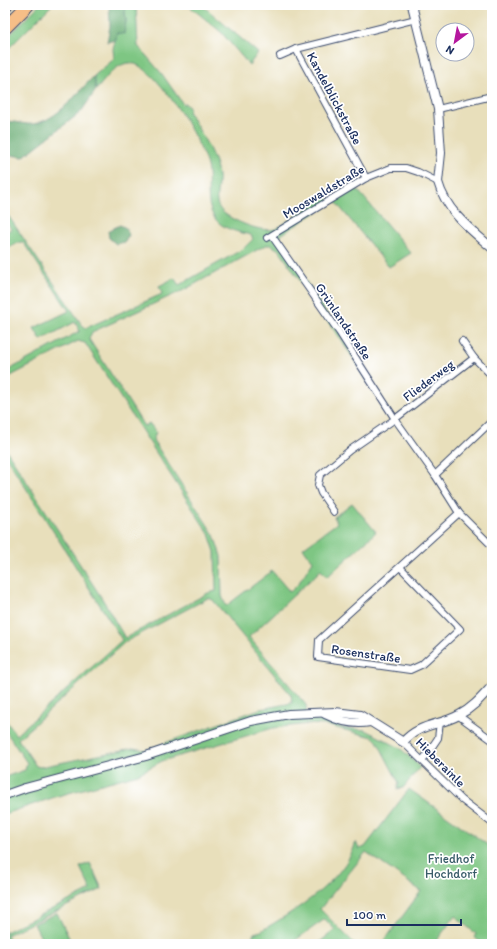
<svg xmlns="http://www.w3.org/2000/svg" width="497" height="949" font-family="Itim,sans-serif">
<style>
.green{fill:#7ec683;stroke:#4c7a70;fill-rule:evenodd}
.forest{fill:#66ab71;stroke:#406d68}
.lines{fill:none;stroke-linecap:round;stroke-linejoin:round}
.minor-casing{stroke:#3a496c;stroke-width:8}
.tertiary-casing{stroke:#3a496c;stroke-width:10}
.motorway-casing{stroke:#3a496c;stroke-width:14}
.minor{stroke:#fff;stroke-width:6}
.tertiary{stroke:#fff;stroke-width:8}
.motorway{stroke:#f7be87;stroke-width:12}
.labels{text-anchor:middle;stroke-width:3.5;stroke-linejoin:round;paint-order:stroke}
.street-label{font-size:13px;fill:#1b2f5e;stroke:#fff}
.park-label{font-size:13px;fill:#395c69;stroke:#fff}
</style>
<rect width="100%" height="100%" fill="#fff"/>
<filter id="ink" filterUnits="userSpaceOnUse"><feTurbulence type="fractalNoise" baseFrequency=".025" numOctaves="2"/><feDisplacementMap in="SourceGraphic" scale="8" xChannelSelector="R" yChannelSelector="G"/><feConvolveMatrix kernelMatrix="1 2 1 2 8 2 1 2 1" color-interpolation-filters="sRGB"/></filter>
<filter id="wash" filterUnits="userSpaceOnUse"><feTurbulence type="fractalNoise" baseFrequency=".012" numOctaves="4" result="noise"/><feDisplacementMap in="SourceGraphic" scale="16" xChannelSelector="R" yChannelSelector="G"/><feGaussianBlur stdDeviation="0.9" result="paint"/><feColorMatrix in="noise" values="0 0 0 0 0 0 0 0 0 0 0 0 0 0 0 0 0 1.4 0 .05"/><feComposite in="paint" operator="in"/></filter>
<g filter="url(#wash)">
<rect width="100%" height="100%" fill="#e8dfbb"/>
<!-- green -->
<g class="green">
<polygon points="39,5 52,5 5,52 5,40"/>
<path d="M124 5H136L138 46 162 74 183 104H186L190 109 188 111C197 127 209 145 215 162 227 195 198 205 244 224 254 228 265 231 276 229L326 196 330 203 281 235 280 241 372 384 368 383 355 361 279 250 271 245H266L184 290 92 332 89 339 144 426 150 424 156 432 153 440 214 535 221 556 222 596 226 606 272 571 290 592 298 584 313 561 303 548 337 523 334 517 352 503 376 532 327 577 321 570 249 637 306 705 307 719 324 721 344 728 366 730 400 748 420 767 403 788 397 789 399 783 377 741 373 737 325 725 308 724 273 728 162 761 138 774 58 796 5 814V777L25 770 27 763 5 730V719L16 735 122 640 5 455V448L103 600 125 638 208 593 216 591 215 552 209 534 85 343 78 341 5 379V372L80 331 75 322 41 340 34 328 69 311 23 242H20L5 250V233L11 229 5 219V211L82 325 86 328 162 294 159 286 174 278 179 285 243 249 253 239 251 235C238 232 221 229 214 217 204 201 211 183 207 166 202 143 155 62 129 63 115 64 105 80 96 90L94 76 114 59 113 49 117 33H124L126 21ZM208 598 213 600 291 695 292 703 260 709 145 750 133 748 40 767 36 766 18 739 125 642Z"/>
<polygon points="188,5 202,5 258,53 249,65 221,32"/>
<polygon points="356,188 411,253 389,267 334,200"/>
<path d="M409 789 492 848V944H483L474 937 476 934 455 916 434 944H382L421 891 366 852 320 909 355 944H317L335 930 325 919 290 944H241L252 937 254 933 261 931C294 911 344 882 356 842L359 849 365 847Z"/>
<polygon points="90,863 102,889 7,935 12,944 5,944 5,932 91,890 80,867"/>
<polygon points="57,913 72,944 57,944 55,942 52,944 44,944 34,924"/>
</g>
<!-- forest -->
<g class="forest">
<polygon points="109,5 124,5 126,21 124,34 117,33 116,40 107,42 110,26"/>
<path d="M94 76 96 90 81 112 23 157 5 154V121C12 121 28 125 33 124 58 120 77 93 94 76Z"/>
<polygon points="120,225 126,228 129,235 125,242 116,244 109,238 108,231"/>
</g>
</g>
<g filter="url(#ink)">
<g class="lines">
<defs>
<g id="minor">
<polyline points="296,49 366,178"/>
<polyline points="280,56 296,49 416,19"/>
<polyline points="438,109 492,96"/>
<polyline points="272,236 339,332 395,419 435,475 459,513 492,546"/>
<polyline points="267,238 366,178 391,168 406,168 418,172 438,182"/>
<polyline points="462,341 474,358 492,376"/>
<polyline points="435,475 492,421"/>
<polyline points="334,512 321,493 318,485 320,475 350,450 395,419 474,358"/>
<polyline points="400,567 460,629 421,665 410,670 318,657 319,640 459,513"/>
<polyline points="459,716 492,740"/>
<polyline points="403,742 462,800 492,823"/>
<polyline points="423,760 438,738 440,722"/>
</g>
<g id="tertiary">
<path d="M412 5 438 109 441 153 438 182C446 211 470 229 492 248"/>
<path d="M325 714C339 721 354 725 370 722"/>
<path d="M5 795 25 788 146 756 251 721 289 714 335 712 360 715 403 742C420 723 439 726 459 715 473 708 482 697 492 686"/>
</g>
<g id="motorway">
<polyline points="5,6 6,5"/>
<polyline points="5,28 28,5"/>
</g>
</defs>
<!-- minor casing -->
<use href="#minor" class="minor-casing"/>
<!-- tertiary casing -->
<use href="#tertiary" class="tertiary-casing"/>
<!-- motorway casing -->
<use href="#motorway" class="motorway-casing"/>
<!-- minor -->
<use href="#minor" class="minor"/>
<!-- tertiary -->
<use href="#tertiary" class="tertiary"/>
<!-- motorway -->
<use href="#motorway" class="motorway"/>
</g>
</g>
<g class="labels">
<!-- street labels -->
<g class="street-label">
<text transform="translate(335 98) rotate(62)" y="5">Kandelblickstraße</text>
<text transform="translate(323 191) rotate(-31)" y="5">Mooswaldstraße</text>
<text transform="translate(344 321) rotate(56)" y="5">Grünlandstraße</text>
<text transform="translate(428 380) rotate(-37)" y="5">Fliederweg</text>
<text transform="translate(366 653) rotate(8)" y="5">Rosenstraße</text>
<text transform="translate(441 762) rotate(45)" y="5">Hieberainle</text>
</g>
<!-- park labels -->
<g class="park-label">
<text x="451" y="863">Friedhof<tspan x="451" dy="15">Hochdorf</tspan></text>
</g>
</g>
<!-- margin -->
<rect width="497" height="949" fill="none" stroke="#fff" stroke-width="20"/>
<!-- north arrow -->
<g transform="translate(455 42) rotate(212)"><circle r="19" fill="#ffffff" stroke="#a4acbf"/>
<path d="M0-3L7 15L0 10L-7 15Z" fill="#b5179e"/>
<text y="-6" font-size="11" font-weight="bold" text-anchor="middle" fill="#1b2f5e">N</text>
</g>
<!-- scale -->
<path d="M347 919v6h114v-6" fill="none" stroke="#1b2f5e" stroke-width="2"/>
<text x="353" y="919" font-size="12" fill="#1b2f5e" stroke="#ffffff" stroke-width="3" paint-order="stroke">100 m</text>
</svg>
